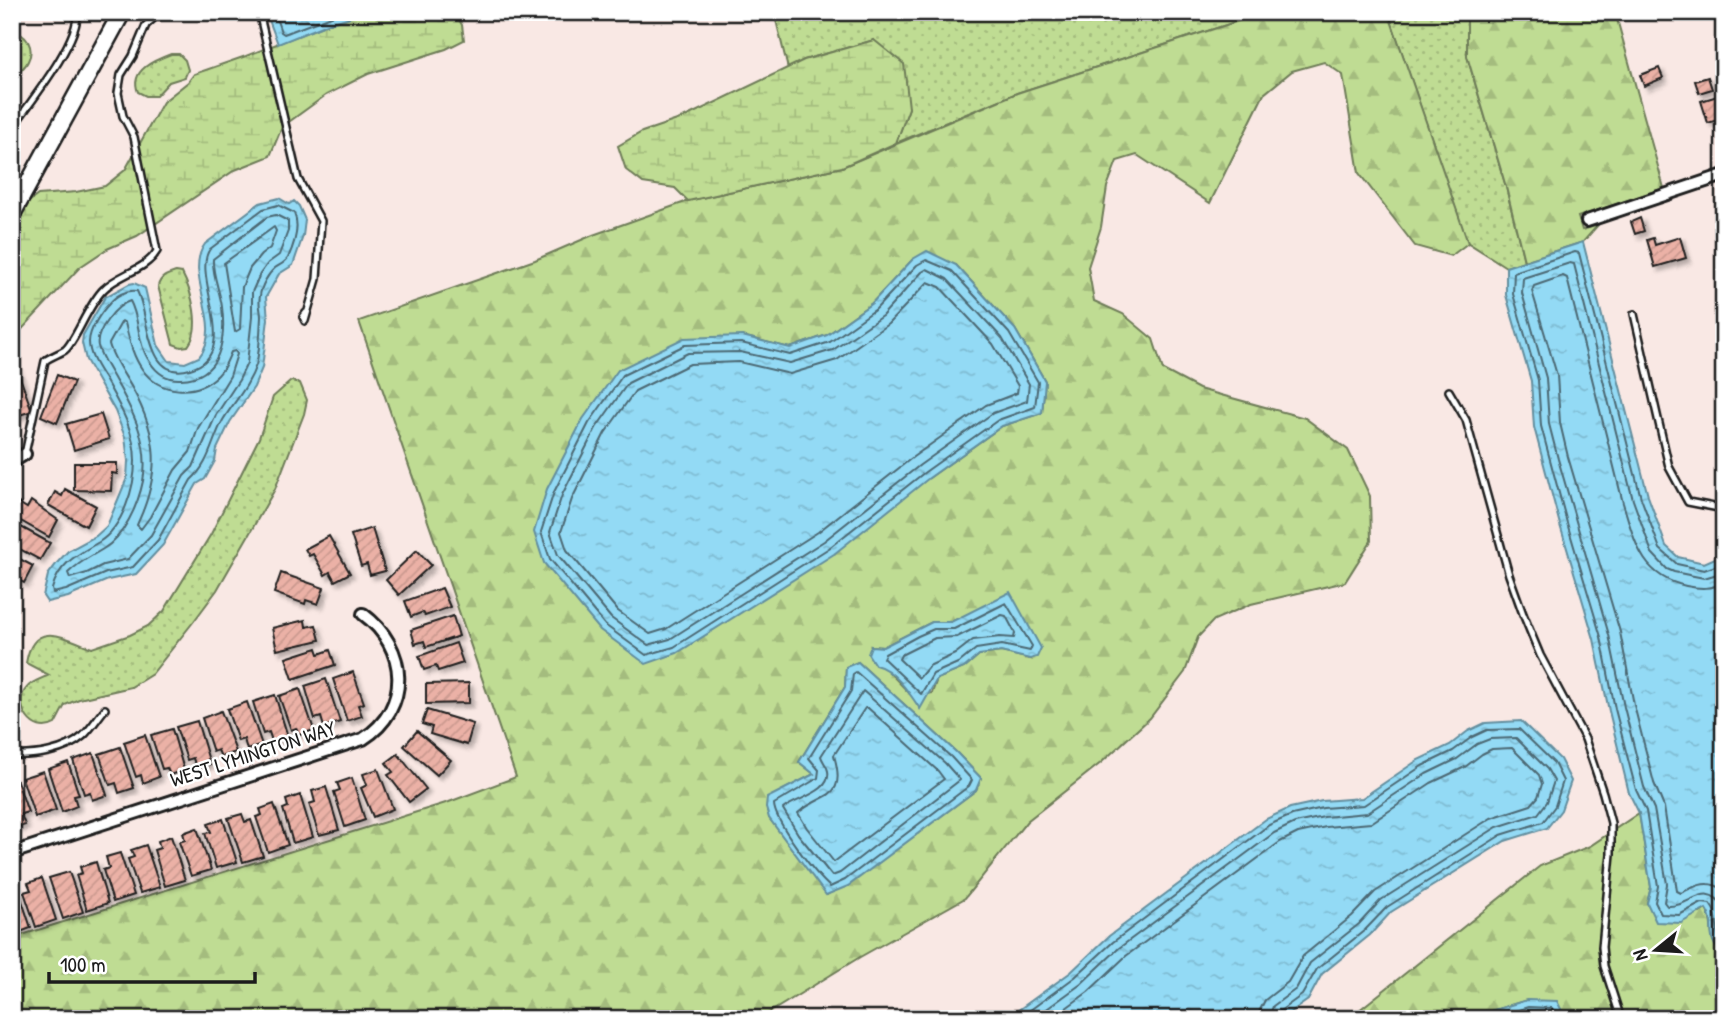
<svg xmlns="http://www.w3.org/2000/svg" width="1736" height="1031" font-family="'Patrick Hand',sans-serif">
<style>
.grass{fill:url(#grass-dots);stroke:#6e7c58;stroke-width:2}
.forest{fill:url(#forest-firs);stroke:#6e7c58;stroke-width:2;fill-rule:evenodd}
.wetland{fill:url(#wetland-marsh);stroke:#6e7c58;stroke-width:2}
.water{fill:url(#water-ripples);stroke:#638e9e;stroke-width:2}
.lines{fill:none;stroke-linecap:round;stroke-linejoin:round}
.shore{stroke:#4c6873;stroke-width:2}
.building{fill:url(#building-hatch);stroke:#1c1c1c;stroke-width:2;filter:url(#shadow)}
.service-casing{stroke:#1c1c1c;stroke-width:10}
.minor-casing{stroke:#1c1c1c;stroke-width:16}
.secondary-casing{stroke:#1c1c1c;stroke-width:21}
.service{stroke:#fff;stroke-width:5}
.minor{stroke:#fff;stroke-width:10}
.secondary{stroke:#fff;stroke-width:16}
.labels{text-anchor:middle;stroke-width:5;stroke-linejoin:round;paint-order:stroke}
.street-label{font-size:21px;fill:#1c1c1c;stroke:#fff}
</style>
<defs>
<pattern id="grass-dots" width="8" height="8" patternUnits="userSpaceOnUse" patternTransform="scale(1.75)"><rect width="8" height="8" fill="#bfdc93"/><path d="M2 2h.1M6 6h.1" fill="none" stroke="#a4bc7e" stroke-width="1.8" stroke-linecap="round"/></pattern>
<pattern id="forest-firs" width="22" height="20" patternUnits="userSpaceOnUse" patternTransform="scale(1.75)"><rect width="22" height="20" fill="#bfdc93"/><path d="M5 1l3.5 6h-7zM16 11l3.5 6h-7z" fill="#a4bc7e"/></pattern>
<pattern id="wetland-marsh" width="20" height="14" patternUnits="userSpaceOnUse" patternTransform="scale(1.75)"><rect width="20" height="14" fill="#bfdc93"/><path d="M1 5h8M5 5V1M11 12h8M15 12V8" fill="none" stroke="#a4bc7e"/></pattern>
<pattern id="water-ripples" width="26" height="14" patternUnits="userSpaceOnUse" patternTransform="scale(1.75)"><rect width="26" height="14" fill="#93daf5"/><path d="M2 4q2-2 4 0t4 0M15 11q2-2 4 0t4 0" fill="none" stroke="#7ebad1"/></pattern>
<pattern id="building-hatch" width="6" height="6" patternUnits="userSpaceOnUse" patternTransform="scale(1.75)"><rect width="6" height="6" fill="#ebb1a6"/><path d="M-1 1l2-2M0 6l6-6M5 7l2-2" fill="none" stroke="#c9988e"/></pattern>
<filter id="shadow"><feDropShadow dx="4" dy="4" stdDeviation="2" flood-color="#0004"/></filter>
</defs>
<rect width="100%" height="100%" fill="#f9e8e4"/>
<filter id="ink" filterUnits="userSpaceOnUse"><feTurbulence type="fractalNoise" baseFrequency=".0143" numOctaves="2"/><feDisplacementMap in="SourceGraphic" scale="14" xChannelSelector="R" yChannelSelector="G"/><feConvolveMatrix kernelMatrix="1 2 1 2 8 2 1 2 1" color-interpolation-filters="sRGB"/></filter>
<g filter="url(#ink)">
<!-- grass -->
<g class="grass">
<polygon points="774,12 1266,12 1017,93 896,143 909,108 874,40 804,60 788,69"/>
<polygon points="1388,12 1467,12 1467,56 1506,187 1524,261 1506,267 1467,242"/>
<path d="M12 32C27 33 35 48 28 61 25 68 18 73 12 78Z"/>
<path d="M171 54H179L185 60 188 70 185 77 169 82 156 96H146L138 92C129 70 155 60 171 54Z"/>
<path d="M176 272 182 273C192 292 202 329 188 346L181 347 173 344 158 286C161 276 167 275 176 272Z"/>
<path d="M291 381 300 383 307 400 304 414 275 489 217 590 194 621 152 674 131 687 79 699 65 705 55 724C32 737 14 705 25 690 30 682 41 679 49 675L26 663C33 619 64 637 92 648L130 635 148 626 164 611 211 534 259 438 273 397Z"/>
</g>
<!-- forest -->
<g class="forest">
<path d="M1266 12H1388L1468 243 1451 256 1415 246 1359 173 1343 75 1324 62 1292 71 1264 94 1210 203 1137 155 1117 161 1107 187 1101 227 1088 267 1094 301 1123 314 1153 339 1163 370 1199 389 1305 418 1348 450 1370 496 1371 541 1345 582 1251 604 1214 620 1198 637 1185 672 1150 718 1102 762 1027 821 965 898 860 957 759 1019H12V938L449 802 516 777 359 321 535 260 593 235 688 201 842 167 1017 93ZM913 259 956 265 1015 329 1045 381 1042 413 1002 426 929 478 742 336 790 348 827 335 872 303ZM979 609 1030 659 1001 652 979 655 964 668 937 679 932 693 911 695 884 667 871 646 883 647 932 622H951ZM858 662 956 752 981 778 976 790 898 848 827 895 769 818 768 798 814 774 799 762 845 687 846 667Z"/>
<polygon points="1467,12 1615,12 1664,188 1578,217 1582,230 1598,225 1583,242 1524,261 1506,187 1467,56"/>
<path d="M1639 813 1651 887 1647 903 1700 913 1706 909C1717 927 1704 938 1724 955V1019H1566V1016L1527 1000 1481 1014 1428 1016 1414 1019H1348L1540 866 1590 846Z"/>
</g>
<!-- wetland -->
<g class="wetland">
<polygon points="367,12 455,12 462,25 464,40 446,49 368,74 326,95 282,127 270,156 235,170 137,236 107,249 80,267 12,340 12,229 26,204 38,195 76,192 105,186 125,170 163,102 188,82 194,74 246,56 330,23"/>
<polygon points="874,40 904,64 909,108 896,143 842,167 688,201 675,188 643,183 626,170 618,146 642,132 683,118 804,60"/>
</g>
<!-- water -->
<g class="water">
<polygon points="266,12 367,12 330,23 278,44"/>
<path d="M279 198 289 204 294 201 299 206 305 220 303 236 293 265 279 274 266 297 268 319 262 368 254 387 230 422 217 449 215 461 205 479 197 484 163 545 136 574 108 580 68 597 47 602 43 596 48 575 57 563 68 551 96 536 107 526 127 478 128 461 125 437 115 411 86 360 82 343 83 335 105 297 129 284 134 283 145 288 158 345 169 361 185 363 199 357C226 324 182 275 205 244L260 203Z"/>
<path d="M1583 242 1648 496 1666 546 1678 557 1704 563 1724 554V955C1702 936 1718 927 1706 909L1681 923 1656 922 1647 903 1651 887 1639 813 1629 793 1609 711 1594 639 1560 525 1534 427 1531 381 1506 295V267Z"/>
<polygon points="927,251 956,265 1015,329 1045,381 1042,413 1002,426 929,478 834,554 677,653 646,664 600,630 544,563 534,532 547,489 583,419 618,370 684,338 742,336 790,348 827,335 872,303 913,259"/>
<path d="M1010 592 1041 648 1037 657 1030 659 1001 652 979 655 964 668 937 679 920 709C910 694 894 669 875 665L868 654 871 646 883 647 932 622H951Z"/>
<polygon points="858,662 956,752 981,778 976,790 848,886 826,895 769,818 766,808 767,798 814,774 799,762 845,687 846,667"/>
<polygon points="1521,721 1560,759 1571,781 1561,810 1547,828 1505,841 1391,912 1370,935 1322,974 1308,1000 1281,1019 1006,1019 1071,972 1109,936 1266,819 1290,808 1322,801 1362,798 1418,760 1450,745 1468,731 1485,723"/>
<polygon points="1527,1000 1557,1001 1566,1019 1414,1019 1428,1016 1481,1014"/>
</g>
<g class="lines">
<!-- shore -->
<g class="shore">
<polyline points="274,12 281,32 284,34 342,12"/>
<path d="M278 205 294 213C300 226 294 245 288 258 285 263 279 265 275 268 268 274 261 286 260 296 258 303 261 310 261 317 260 331 260 351 256 365 249 386 234 402 223 420 211 442 210 463 191 480L158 540 133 567 106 573 66 590 53 593 52 589C59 563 77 555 99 542 123 527 135 487 135 461 135 431 120 406 106 381 99 369 89 356 89 342 89 330 101 312 109 304 115 296 127 289 137 291 150 316 145 382 190 369 244 354 190 275 210 249L263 209Z"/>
<path d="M276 215 288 221V231L279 255 268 263 260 274 252 292V317L247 363 239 380 216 415 193 467 184 476 151 535 128 559 103 565 87 573 70 578 68 573C79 562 90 557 103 549 124 537 138 505 143 481 150 444 133 411 115 380 109 369 101 358 98 346 95 332 116 305 130 301 140 319 137 344 150 362 157 373 167 380 181 379 221 378 226 339 222 307 220 291 212 275 213 259L267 217Z"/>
<polygon points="274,227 276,231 270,248 261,255 250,268 242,287 240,329 235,332 224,263"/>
<polygon points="926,260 952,271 1009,333 1038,382 1035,407 998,420 925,472 829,548 674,647 646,655 605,625 550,559 541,532 554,492 589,423 623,375 685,345 741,343 790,355 830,342 876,309 917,265"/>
<polygon points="927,269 947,279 1002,338 1029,384 1027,401 993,413 920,465 824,541 670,639 648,645 611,618 558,555 550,532 562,495 596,428 628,383 688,353 740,352 790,363 833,350 882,316 922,272"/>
<polygon points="928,282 940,287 993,344 1018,386 1017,393 986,405 913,457 818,532 666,629 650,634 618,611 567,550 561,532 572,499 605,433 635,391 690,364 739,362 790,374 837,360 888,324"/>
<path d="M122 321 125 323C129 338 132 355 142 369 159 394 196 397 218 375 225 368 227 361 231 352L235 351 237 354 230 376 198 428 190 452 175 470 150 517 141 529 137 525C161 473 159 437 132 388 124 374 113 359 109 344Z"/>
<path d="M1724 563 1704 570 1677 564 1660 549 1641 498 1579 253 1575 252 1514 272 1513 294 1538 380 1541 426 1567 523 1601 637 1615 709 1636 790 1646 811 1658 886 1655 902 1661 914 1679 915 1702 903 1710 904C1722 919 1712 932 1724 946"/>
<path d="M1724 572 1704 578 1674 572 1667 569 1652 553 1633 500 1574 264 1570 263 1523 278 1522 293 1546 378 1549 424 1558 459 1609 635 1624 707 1644 787 1654 809 1667 884 1664 902 1667 906C1691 908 1706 878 1724 908"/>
<path d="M1724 583C1710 589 1701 589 1686 586 1641 576 1635 542 1623 503L1567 278 1563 276 1534 286 1532 291 1557 375 1560 423 1568 457 1620 632 1634 705 1654 783 1664 807 1677 891 1681 893C1697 885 1708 879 1724 890"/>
<polygon points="1006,603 1032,646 1030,651 1002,645 976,649 960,662 933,674 921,694 883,658 885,654 918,636 934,629 954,629"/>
<polygon points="1002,615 1006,616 1015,633 1014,638 1000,637 973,640 955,654 929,666 919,678 899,659 901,655 935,638 957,637"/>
<path d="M856 672 951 757 972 780 969 786 845 880 830 887C816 875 774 821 774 804L818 778 819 770 809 758 851 691 853 674Z"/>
<path d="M863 691 945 763 960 780 840 873 832 876 798 834 783 809C795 798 832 793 828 771 827 765 822 761 821 756Z"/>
<path d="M865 708H868L938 771 944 779 834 862 807 828 798 813C824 791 847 801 834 755Z"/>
<polyline points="1018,1019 1075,977 1113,942 1269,825 1292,815 1323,808 1364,805 1422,766 1453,751 1472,737 1487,730 1519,729 1554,763 1563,781 1555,806 1543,822 1501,835 1387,907 1365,930 1317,969 1302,995 1280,1011 1278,1019"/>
<polyline points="1033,1019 1081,984 1119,948 1274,833 1295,823 1324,817 1367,813 1426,774 1457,759 1477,744 1490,739 1516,738 1547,769 1554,781 1547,802 1538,814 1497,827 1381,900 1359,924 1310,963 1296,989 1273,1006 1269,1019"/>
<polyline points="1051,1019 1088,992 1126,956 1280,842 1298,833 1326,827 1371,823 1431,783 1465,767 1482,754 1492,749 1512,748 1539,775 1542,784 1538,797 1531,805 1491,818 1375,892 1352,916 1303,956 1288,982 1265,1000 1260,1010 1259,1019"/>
<polyline points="1490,1019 1528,1007 1552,1008 1560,1019"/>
</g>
</g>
<!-- building -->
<g class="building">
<polygon points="1659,68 1663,78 1644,86 1640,75"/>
<polygon points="1708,77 1712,89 1699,93 1695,81"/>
<polygon points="1724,94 1724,118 1708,123 1701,101"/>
<polygon points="1640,218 1644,231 1635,234 1631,222"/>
<polygon points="1680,237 1686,258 1655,267 1647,240 1653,238 1655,245"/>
<polygon points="16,366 32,411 13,417 12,367"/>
<polygon points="57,375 74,382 57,423 41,416"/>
<polygon points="101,414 109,439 74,450 66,424"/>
<polygon points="74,463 117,463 117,474 112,473 111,491 74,490"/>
<polygon points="65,489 96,506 86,526 48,505 55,492 62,496"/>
<polygon points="31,501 58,520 49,537 12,516 12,510 17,502 27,508"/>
<polygon points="12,522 50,543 40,560 12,545"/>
<polygon points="372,528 385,571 370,575 367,564 361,566 351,535"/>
<polygon points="329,536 350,573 335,581 330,572 325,575 313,554 309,556 305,549"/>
<polygon points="417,550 431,565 399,595 386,580"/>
<polygon points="12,555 33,566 24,583 12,577"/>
<polygon points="281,573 324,588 318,604 306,600 305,604 274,593"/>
<polygon points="442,588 450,607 425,616 423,612 411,617 405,601"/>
<polygon points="453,616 459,636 426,647 424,641 415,644 411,630"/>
<polygon points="305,620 306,627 316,625 320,640 277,650 272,628"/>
<polygon points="456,643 463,663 438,671 436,666 424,670 419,656"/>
<polygon points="317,648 319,654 330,650 335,665 293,679 286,658"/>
<polygon points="353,672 364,703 358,705 362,716 347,721 333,679"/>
<polygon points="326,679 340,722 324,727 321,717 315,719 305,686"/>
<polygon points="469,683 469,703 426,704 426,684"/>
<polygon points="300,689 314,730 299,735 296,728 291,730 279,696"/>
<polygon points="275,695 288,737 272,741 269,732 263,734 253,702"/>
<polygon points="247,702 262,745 247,750 244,739 238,741 227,709"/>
<polygon points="427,710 473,724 467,745 430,734 432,727 422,724"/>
<polygon points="221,711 236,752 221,757 218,750 213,752 202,718"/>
<polygon points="197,721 210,764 196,768 193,758 187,760 176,727"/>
<polygon points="172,729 184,770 170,775 167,768 162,769 151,735"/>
<polygon points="417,731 451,760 437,775 404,746"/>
<polygon points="145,735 159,777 143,783 141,775 136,777 124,742"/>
<polygon points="120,747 134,788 119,793 116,783 110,785 99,754"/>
<polygon points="93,753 107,795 92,800 90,792 84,794 73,760"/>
<polygon points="398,754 426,789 409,802 388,775 393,772 386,763"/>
<polygon points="68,762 79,795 74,796 77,806 62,812 48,769"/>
<polygon points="378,769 393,809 373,817 361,788 367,785 363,774"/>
<polygon points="43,771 56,810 35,817 22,778"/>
<polygon points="352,778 365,820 345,827 334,792 340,790 337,783"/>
<polygon points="17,781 28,812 21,814 25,825 12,829 12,783"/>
<polygon points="326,787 339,830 319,835 309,804 315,802 312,791"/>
<polygon points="300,795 313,837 293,843 283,809 288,807 286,800"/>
<polygon points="274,804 288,845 268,852 256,817 262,815 260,809"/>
<polygon points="242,814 245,822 251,820 263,856 243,862 228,818"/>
<polygon points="223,819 237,862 216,868 205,833 211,832 208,824"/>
<polygon points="197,828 211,870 191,876 179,842 185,840 183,833"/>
<polygon points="171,836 185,880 165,886 154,850 160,848 158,841"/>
<polygon points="146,845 160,887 140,893 128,859 134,857 131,850"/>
<polygon points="120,853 134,895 113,902 103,870 109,868 106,857"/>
<polygon points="96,862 108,903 87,910 76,875 82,873 80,867"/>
<polygon points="69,872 83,912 63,919 49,878"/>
<polygon points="42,878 56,920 36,927 24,892 31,890 28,883"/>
<polygon points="17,886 31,928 12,935 12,888"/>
</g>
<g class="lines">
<defs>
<g id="service">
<polyline points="259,12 298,179 321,221 317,279 305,321 303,317 306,313"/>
<polyline points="12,15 19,12"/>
<path d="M12 128C29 104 80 41 77 12"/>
<polyline points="1634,314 1669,467 1688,502 1724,509"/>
<polyline points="1449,391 1466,420 1509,575 1523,614 1540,655 1585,739 1603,793 1611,823 1611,854 1602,947 1604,966 1621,1019"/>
<path d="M25 454 45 361C51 356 59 354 65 350 76 341 88 304 104 289 119 274 146 270 157 251L134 137 123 116 118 93 121 75 133 56 146 25 155 17 168 12"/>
<path d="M12 755C35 756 65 752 83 736 91 729 98 717 105 709"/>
</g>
<g id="minor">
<polyline points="1587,221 1724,175"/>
<polyline points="12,462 25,454"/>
<path d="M12 853 363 739C412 708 408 647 363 614"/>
</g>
<polyline id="secondary" points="12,214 122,12"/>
</defs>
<!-- service casing -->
<use href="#service" class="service-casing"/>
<!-- minor casing -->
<use href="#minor" class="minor-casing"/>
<!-- secondary casing -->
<use href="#secondary" class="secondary-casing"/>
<!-- service -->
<use href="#service" class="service"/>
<!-- minor -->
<use href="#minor" class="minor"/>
<!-- secondary -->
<use href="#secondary" class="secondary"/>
</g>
</g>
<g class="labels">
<!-- street labels -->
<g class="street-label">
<text transform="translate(253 754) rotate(-18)" y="7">WEST LYMINGTON WAY</text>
</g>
</g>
<!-- margin -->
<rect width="1736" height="1031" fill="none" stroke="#fff" stroke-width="42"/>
<rect x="21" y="21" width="1694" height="989" fill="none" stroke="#1c1c1c" stroke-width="2.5" filter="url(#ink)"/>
<!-- north arrow -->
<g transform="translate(1656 950) rotate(252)" stroke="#ffffff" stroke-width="5" paint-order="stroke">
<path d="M0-5L12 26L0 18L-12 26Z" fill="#1c1c1c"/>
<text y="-10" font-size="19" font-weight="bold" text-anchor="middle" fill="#1c1c1c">N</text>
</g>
<!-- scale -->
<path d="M49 972v10h206v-10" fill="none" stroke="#1c1c1c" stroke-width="3.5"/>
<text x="60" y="972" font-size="21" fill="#1c1c1c" stroke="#ffffff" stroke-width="5" paint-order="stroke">100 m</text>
</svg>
